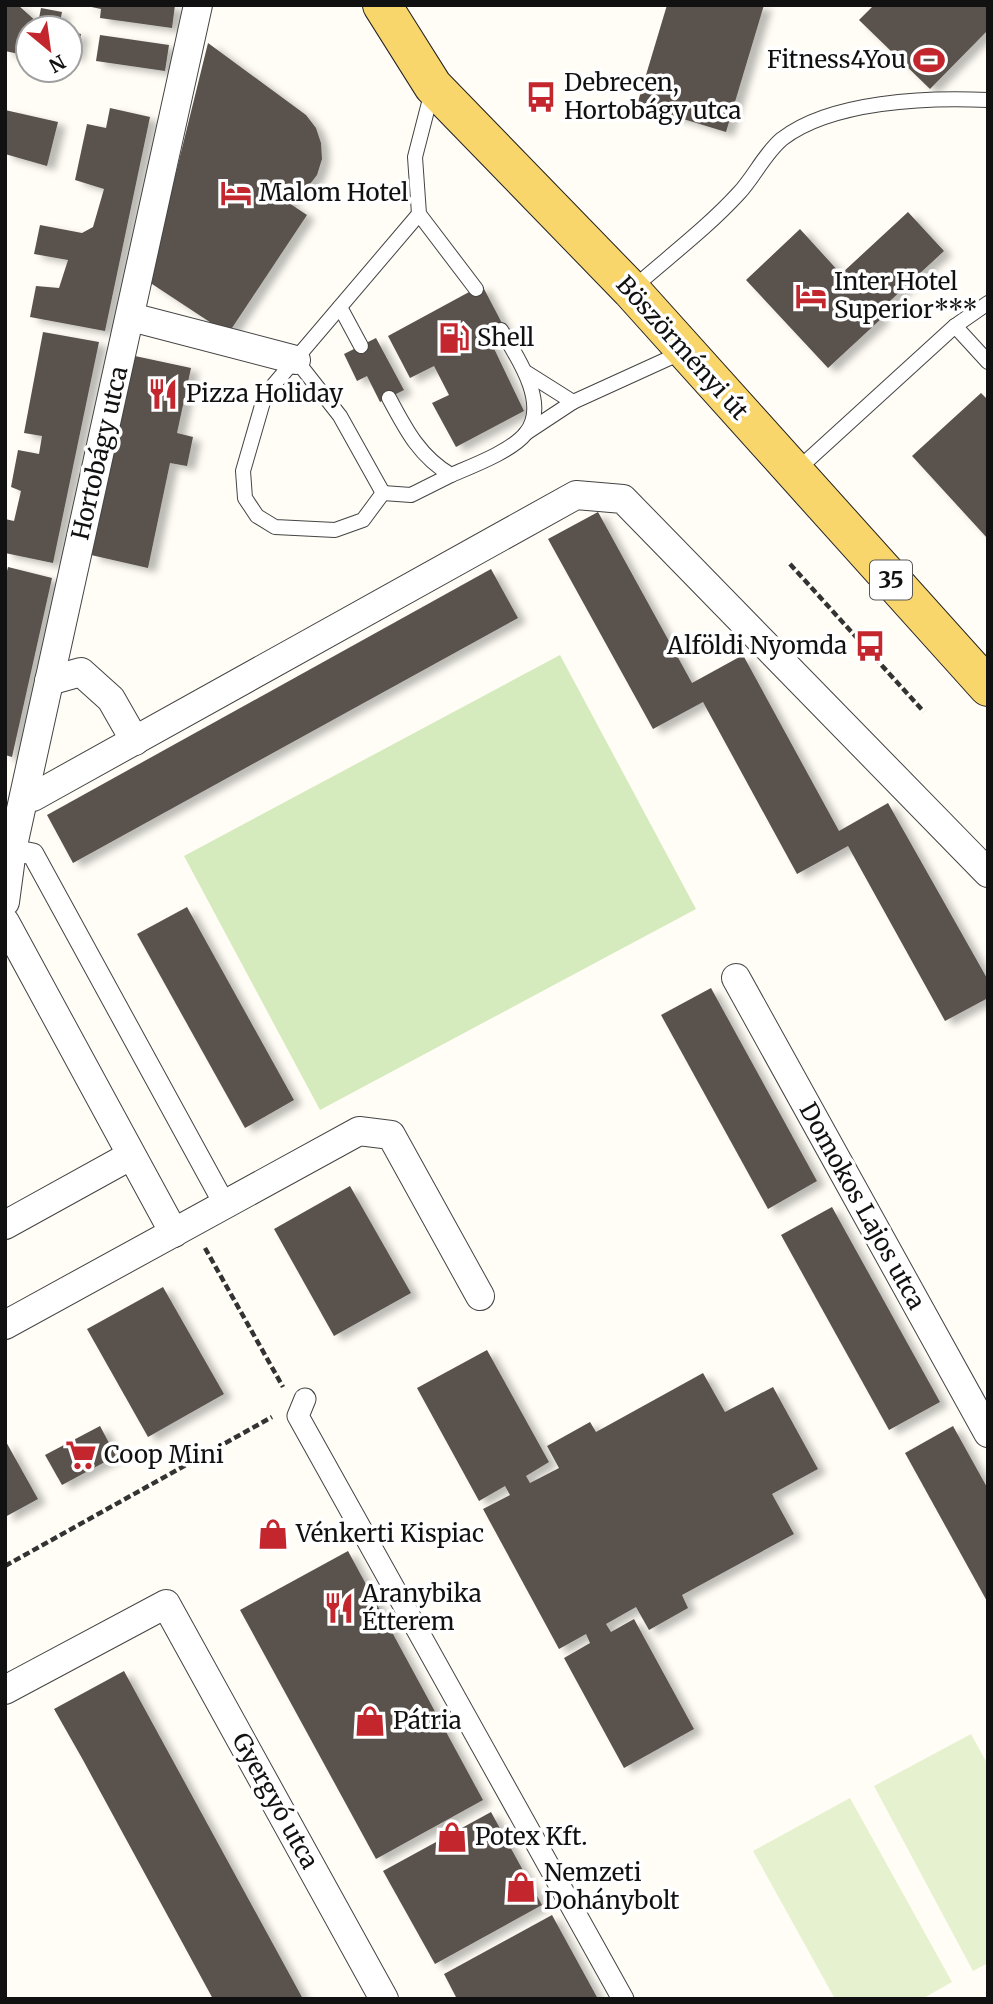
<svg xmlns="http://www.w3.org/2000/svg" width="993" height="2004" font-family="Merriweather,serif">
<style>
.green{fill:#d5ebbd}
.pitch{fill:#e6f2cf}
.building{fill:#5a524d;filter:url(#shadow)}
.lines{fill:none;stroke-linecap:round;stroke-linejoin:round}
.service-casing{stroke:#444;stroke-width:16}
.pedestrian-casing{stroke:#444;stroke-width:23}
.minor-casing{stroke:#444;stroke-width:30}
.primary-casing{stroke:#222;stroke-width:40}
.path{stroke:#333;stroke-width:4.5;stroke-dasharray:7 3.5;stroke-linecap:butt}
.service{stroke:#fff;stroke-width:14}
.pedestrian{stroke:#fff;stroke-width:21}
.minor{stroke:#fff;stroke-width:28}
.primary{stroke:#f9d66b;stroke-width:38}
.labels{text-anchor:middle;stroke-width:7;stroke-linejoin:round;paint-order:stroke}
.shield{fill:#fff;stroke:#585858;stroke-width:2}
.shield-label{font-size:23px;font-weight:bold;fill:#111}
.poi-label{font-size:24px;fill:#111;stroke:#fff;text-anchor:start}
.street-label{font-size:24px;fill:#111;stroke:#fff}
</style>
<defs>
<filter id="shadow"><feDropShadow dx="8" dy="4.5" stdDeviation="3.5" flood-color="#0004"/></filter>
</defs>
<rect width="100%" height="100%" fill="#fffdf5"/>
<!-- green -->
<polygon class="green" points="560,655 696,909 320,1110 184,856"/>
<!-- pitch -->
<g class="pitch">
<polygon points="971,1734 988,1765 988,1963 973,1971 874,1786"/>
<polygon points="850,1798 952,1982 922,1999 835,1999 753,1851"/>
</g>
<!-- building -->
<g class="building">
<polygon points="5,5 18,5 38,23 41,8 62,12 59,28 28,28 28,56 5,51"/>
<polygon points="82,5 175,5 172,28 100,18 101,9"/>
<polygon points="667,5 764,5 726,132 637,105"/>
<polygon points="874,5 988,5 988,30 930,89 859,20"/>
<polygon points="70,31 81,34 76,57 70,56"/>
<polygon points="100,35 169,45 165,71 96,61"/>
<polygon points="208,43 306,115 316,128 321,143 322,159 317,175 307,188 286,201 307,215 228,334 149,282"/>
<polygon points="110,108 150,117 105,331 30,317 36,286 59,288 68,260 34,254 40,225 82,233 93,227 104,189 75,180 87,124 106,128"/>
<polygon points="5,110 58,122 47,166 5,154"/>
<polygon points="908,212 944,251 877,313 882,318 828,368 746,280 800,229 841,274"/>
<polygon points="482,285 504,327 488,336 524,411 456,447 432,403 449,395 434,366 410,378 388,336"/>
<polygon points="43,332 99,342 53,563 5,553 5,519 14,521 21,491 11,487 18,450 39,454 42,436 24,433"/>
<polygon points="376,338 404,390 380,402 367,376 357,381 344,354"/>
<polygon points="135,356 191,368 177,433 193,437 187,466 170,463 148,568 91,555"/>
<polygon points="981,393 988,400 988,539 912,456"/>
<polygon points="598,512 692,683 743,655 839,831 888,803 988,980 988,998 945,1021 848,846 797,874 703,702 653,729 548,539"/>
<polygon points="8,567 52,578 12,757 5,755 5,579"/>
<polygon points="491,569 518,618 73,863 47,815"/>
<polygon points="187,907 294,1100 245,1128 137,934"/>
<polygon points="711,988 817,1181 768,1209 661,1015"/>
<polygon points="350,1186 411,1293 334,1336 274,1229"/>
<polygon points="832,1207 940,1402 889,1430 781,1235"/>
<polygon points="163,1287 224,1394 148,1437 87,1329"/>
<polygon points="487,1350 549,1462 526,1476 530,1483 559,1468 547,1446 590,1422 596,1432 703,1373 725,1412 773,1387 818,1469 772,1494 794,1534 682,1595 688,1608 649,1630 636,1607 606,1624 611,1632 634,1619 694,1729 624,1768 564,1658 590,1643 586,1634 559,1649 483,1509 510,1495 505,1486 479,1501 417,1388"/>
<polygon points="100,1426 116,1456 62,1485 45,1455"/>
<polygon points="953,1426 988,1489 988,1603 905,1453"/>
<polygon points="5,1440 38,1499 5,1517"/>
<polygon points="348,1551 483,1800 376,1859 240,1610"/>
<polygon points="124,1671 303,1999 213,1999 83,1760 54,1709"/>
<polygon points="491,1812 542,1905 435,1964 383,1871"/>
<polygon points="552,1915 598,1999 457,1999 444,1974"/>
</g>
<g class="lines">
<defs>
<g id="service">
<polyline points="432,91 415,157 419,214 476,289"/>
<path d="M632 289C667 258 707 228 739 193 754 177 765 153 782 139 831 101 928 97 988 100"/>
<polyline points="340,307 361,346"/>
<polyline points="955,326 988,362"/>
<polyline points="296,360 340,416 383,493"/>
<polyline points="527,373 573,402"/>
<path d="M389 398C406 430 420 457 451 475 472 466 512 451 526 433 550 404 516 355 501 330"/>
<polyline points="526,433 573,402 685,351"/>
<polyline points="797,470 955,326 988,303"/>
<polyline points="383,493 363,520 335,530 275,527 257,516 245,498 243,471 265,395 419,214"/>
<polyline points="383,493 411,495 451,475"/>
</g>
<g id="pedestrian">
<polyline points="12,850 33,854 225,1205"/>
<polyline points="305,1399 298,1416 623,1999"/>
</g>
<g id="minor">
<polyline points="131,317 296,360"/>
<polyline points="49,681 81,672 111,699 135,741"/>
<polyline points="33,797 576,495 623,499 988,873"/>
<polyline points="5,902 12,850 198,5"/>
<polyline points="5,922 174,1233"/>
<polyline points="736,978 988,1433"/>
<polyline points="5,1225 130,1156"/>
<polyline points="5,1325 359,1131 391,1135 480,1296"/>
<polyline points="5,1690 166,1604 384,1999"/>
</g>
<polyline id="primary" points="382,5 433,86 631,290 988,687"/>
</defs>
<!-- service casing -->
<use href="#service" class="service-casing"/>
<!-- pedestrian casing -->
<use href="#pedestrian" class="pedestrian-casing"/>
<!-- minor casing -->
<use href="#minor" class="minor-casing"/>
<!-- primary casing -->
<use href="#primary" class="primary-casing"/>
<!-- path -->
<g class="path">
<polyline points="790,564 924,712"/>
<polyline points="205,1248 283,1387"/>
<polyline points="5,1566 272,1417"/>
</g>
<!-- service -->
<use href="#service" class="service"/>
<!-- pedestrian -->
<use href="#pedestrian" class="pedestrian"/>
<!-- minor -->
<use href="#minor" class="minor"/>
<!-- primary -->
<use href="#primary" class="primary"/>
</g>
<!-- icons -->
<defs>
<symbol id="stadium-bare" viewBox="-9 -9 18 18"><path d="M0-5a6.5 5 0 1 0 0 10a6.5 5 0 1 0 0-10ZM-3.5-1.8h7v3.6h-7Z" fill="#c4262e" stroke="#fff" stroke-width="2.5" paint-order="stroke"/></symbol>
<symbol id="bus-bare" viewBox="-9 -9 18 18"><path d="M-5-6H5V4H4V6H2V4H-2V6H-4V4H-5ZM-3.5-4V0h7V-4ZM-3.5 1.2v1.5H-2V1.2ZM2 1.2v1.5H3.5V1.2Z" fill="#c4262e" stroke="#fff" stroke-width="2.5" paint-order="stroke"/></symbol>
<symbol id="hotel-bare" viewBox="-9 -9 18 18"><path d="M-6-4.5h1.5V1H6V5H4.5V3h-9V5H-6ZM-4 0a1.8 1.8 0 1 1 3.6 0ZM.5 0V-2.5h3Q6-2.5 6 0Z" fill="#c4262e" stroke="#fff" stroke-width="2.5" paint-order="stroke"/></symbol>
<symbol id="fuel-bare" viewBox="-9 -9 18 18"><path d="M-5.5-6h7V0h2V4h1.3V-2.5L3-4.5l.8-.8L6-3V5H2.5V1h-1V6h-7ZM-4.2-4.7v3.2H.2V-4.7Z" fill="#c4262e" stroke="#fff" stroke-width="2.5" paint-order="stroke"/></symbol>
<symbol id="restaurant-bare" viewBox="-9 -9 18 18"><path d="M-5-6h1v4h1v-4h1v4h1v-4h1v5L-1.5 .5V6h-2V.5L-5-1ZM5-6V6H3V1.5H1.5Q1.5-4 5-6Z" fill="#c4262e" stroke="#fff" stroke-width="2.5" paint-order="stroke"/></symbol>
<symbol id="supermarket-bare" viewBox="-9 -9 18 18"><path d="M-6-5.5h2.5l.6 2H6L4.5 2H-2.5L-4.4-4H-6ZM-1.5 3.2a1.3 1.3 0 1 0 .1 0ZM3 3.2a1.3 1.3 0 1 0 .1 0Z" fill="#c4262e" stroke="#fff" stroke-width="2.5" paint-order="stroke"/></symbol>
<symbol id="shop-bare" viewBox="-9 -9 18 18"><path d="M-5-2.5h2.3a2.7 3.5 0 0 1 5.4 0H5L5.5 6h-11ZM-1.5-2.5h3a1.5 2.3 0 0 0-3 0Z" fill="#c4262e" stroke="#fff" stroke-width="2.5" paint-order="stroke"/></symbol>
</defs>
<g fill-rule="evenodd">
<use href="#stadium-bare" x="907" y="38" width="44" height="44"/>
<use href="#bus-bare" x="519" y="75" width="44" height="44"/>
<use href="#hotel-bare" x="214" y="171" width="44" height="44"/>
<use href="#hotel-bare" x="789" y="274" width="44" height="44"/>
<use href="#fuel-bare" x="432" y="316" width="44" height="44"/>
<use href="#restaurant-bare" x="141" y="372" width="44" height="44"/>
<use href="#bus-bare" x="848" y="624" width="44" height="44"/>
<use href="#supermarket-bare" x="59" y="1433" width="44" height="44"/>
<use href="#shop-bare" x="251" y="1512" width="44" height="44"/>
<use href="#restaurant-bare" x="317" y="1586" width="44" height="44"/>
<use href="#shop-bare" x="348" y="1699" width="44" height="44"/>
<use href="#shop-bare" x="430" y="1815" width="44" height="44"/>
<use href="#shop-bare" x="499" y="1865" width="44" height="44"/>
</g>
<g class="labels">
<!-- shield labels -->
<rect class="shield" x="870" y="560.5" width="42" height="39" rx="5"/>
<g class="shield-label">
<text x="891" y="588">35</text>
</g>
<!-- poi labels -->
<g class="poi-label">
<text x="906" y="68" text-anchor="end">Fitness4You</text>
<text x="564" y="91">Debrecen,<tspan x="564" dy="28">Hortobágy utca</tspan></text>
<text x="259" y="201">Malom Hotel</text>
<text x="834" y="290">Inter Hotel<tspan x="834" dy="28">Superior***</tspan></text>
<text x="477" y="346">Shell</text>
<text x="186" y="402">Pizza Holiday</text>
<text x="847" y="654" text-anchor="end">Alföldi Nyomda</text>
<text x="104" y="1463">Coop Mini</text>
<text x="296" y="1542">Vénkerti Kispiac</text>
<text x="362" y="1602">Aranybika<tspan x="362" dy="28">Étterem</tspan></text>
<text x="393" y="1729">Pátria</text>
<text x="475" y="1845">Potex Kft.</text>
<text x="544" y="1881">Nemzeti<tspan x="544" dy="28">Dohánybolt</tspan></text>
</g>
<!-- street labels -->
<g class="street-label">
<text transform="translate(682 348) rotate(48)" y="8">Böszörményi út</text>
<text transform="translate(100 453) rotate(-77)" y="8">Hortobágy utca</text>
<text transform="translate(862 1206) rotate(61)" y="8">Domokos Lajos utca</text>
<text transform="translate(275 1801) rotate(61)" y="8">Gyergyó utca</text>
</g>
</g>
<!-- border -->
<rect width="993" height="2004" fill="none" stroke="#111111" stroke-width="14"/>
<!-- north arrow -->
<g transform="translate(49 49) rotate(151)"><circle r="33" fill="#ffffff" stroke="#a0a0a0" stroke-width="2"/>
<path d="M0-5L12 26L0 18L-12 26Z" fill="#c4262e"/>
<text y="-10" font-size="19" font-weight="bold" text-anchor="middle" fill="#111111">N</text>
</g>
</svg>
